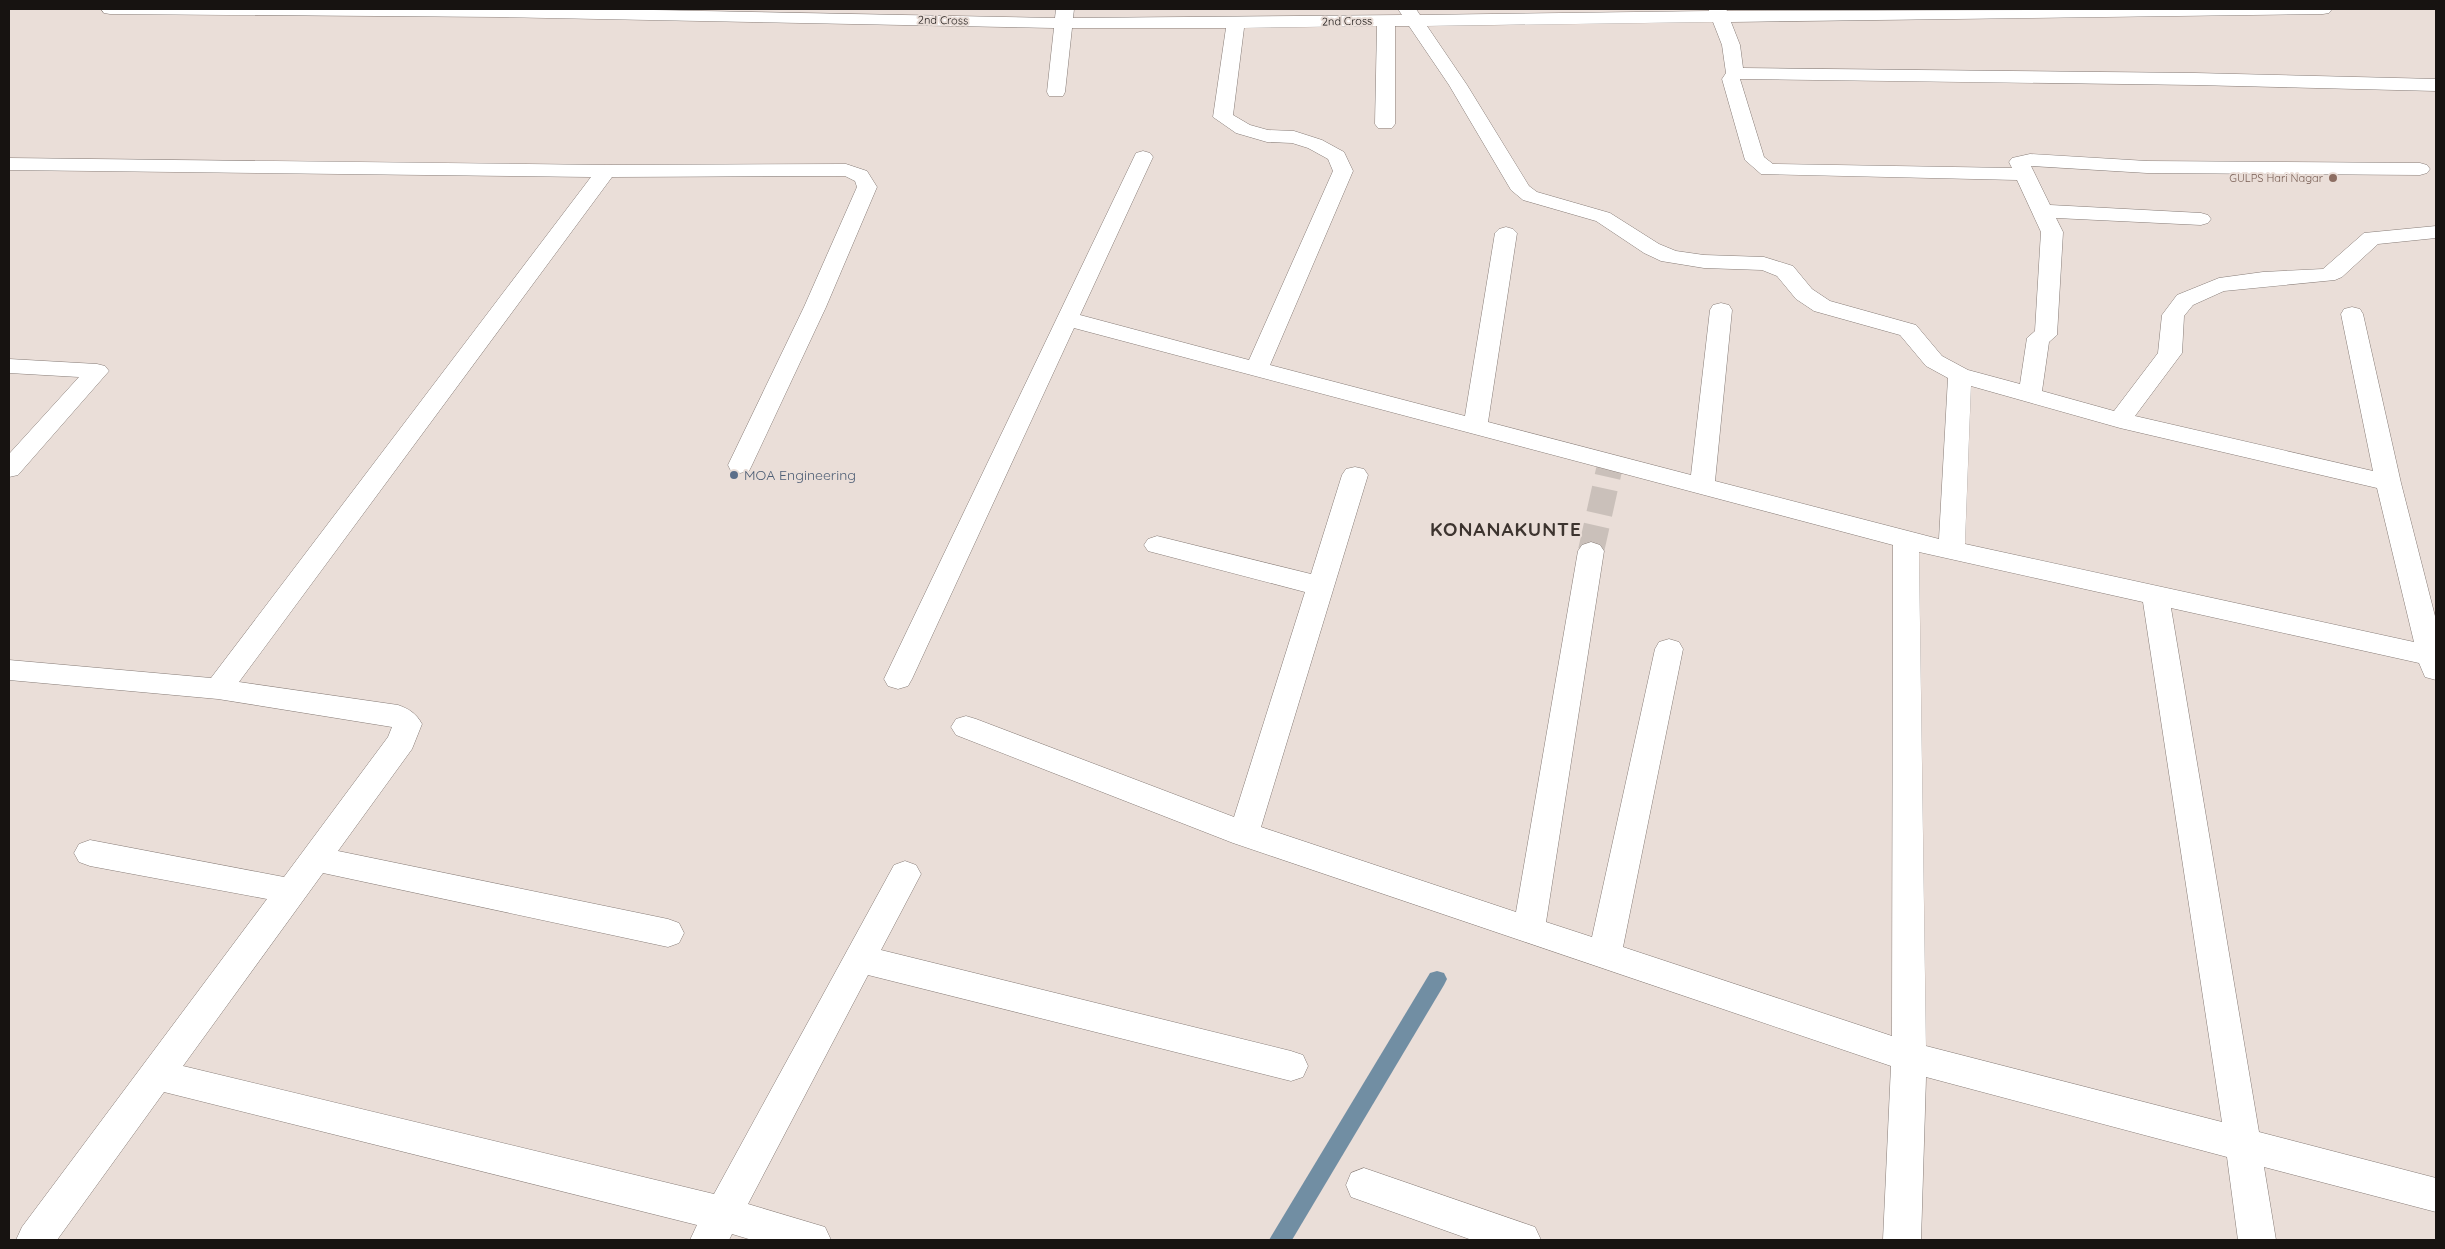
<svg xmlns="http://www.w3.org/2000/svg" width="2445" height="1249" font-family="Quicksand,sans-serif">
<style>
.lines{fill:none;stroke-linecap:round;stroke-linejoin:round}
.stream{fill:#718ea3;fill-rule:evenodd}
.minor-tunnel{stroke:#cac0ba;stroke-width:26;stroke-dasharray:26 12;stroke-linecap:butt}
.minor-casing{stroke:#877c77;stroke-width:1}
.minor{fill:#fff;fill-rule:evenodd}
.education-dot{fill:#8d6e63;stroke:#eaded8;stroke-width:2}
.service-dot{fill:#5c6f8a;stroke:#eaded8;stroke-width:2}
.labels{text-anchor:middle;stroke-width:4;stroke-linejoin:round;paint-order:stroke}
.far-street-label{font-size:11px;fill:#171311;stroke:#eaded8}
.far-education-label{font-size:11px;fill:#785e54;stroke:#eaded8;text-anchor:end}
.service-label{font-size:14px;fill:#4e5e75;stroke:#eaded8;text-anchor:start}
.district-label{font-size:19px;font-weight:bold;letter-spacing:1px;fill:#3d342f;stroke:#eaded8}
</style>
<rect width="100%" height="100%" fill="#eaded8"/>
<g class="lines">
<!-- stream -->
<polygon class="stream" points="1437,971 1444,973 1447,979 1444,985 1292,1240 1269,1240 1430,973"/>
<!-- minor-tunnel -->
<polyline class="minor-tunnel" points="1591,551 1611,461"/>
<defs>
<g id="minor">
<path d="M101 9H604L1055 18 1056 9H1074L1073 18 1402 15 1398 9H1416L1420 15 1709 11 1708 9H1726L1727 11 2332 9 2329 13 2323 14 1731 22 1740 45 1743 68 2195 73 2436 79V91L2195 85 1740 79 1764 157 1773 164 2012 168 2009 162 2012 158 2030 154 2147 161 2420 163 2427 165 2430 169 2427 173 2420 175 2147 173 2031 166 2050 205 2201 213 2208 215 2211 219 2208 223 2201 225 2056 218 2063 232 2057 335 2049 342 2042 391 2114 411 2158 353 2162 315 2177 295 2219 278 2263 272 2323 269 2364 233 2436 226V238L2378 244 2342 277 2335 280 2224 291 2193 305 2184 316 2182 353 2135 416 2373 471 2341 314 2344 309 2352 307 2360 309 2363 314 2401 483 2436 620V680L2425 677 2419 663 2171 608 2259 1132 2436 1178V1212L2264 1167 2276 1240H2238L2227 1157 1926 1077 1921 1240H1883L1891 1066 1233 843 956 735 951 727 956 719 966 716 976 719 1234 817 1305 592 1148 551 1144 545 1148 539 1157 536 1311 574 1342 475 1346 469 1355 467 1364 469 1368 475 1261 827 1516 912 1578 551 1582 545 1591 542 1600 545 1604 551 1546 922 1592 937 1655 649 1659 642 1669 639 1679 642 1683 649 1623 947 1892 1036 1893 545 1074 328 912 679 908 686 898 689 888 686 884 679 1136 153 1143 151 1150 153 1153 157 1080 315 1249 360 1333 171 1328 159 1308 148 1292 143 1267 142 1236 133 1213 117 1226 28H1072L1065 92 1063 96H1049L1047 92 1054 28 499 17 110 14 104 13ZM1713 22 1722 45 1726 73 1722 79 1745 160 1761 174 2017 180 2041 232 2035 331 2027 338 2020 384 1968 370 1942 356 1916 325 1830 301 1812 289 1793 266 1764 257 1704 255 1676 251 1659 244 1610 213 1537 192 1529 186 1467 85 1427 26ZM1377 26 1375 124 1378 128H1392L1395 124V26H1409L1449 85 1511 190 1523 200 1596 221 1644 253 1661 261 1704 268 1762 270 1777 276 1796 299 1814 311 1900 335 1926 366 1948 378 1939 539 1715 481 1732 310 1729 305 1721 303 1713 305 1710 310 1691 475 1488 422 1517 233 1513 229 1506 227 1499 229 1495 233 1465 416 1270 365 1353 171 1344 152 1322 140 1294 131 1268 130 1250 125 1233 115 1244 28ZM1971 386 2120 428 2377 488 2414 642 1965 544ZM1919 552 2143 602 2222 1122 1926 1046Z"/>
<path d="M9 158 606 165 846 164 867 171 877 187 826 307 752 465 749 471 740 473 731 471 728 465 804 307 857 187 855 181 845 176 612 177 239 682 398 705C409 709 416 713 422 724L412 749 338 851 668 919 679 923 684 933 679 943 668 947 323 873 183 1066 714 1194 894 865 905 861 916 865 921 874 881 950 1291 1051 1303 1055 1308 1066 1303 1077 1291 1081 868 975 748 1204 825 1227 831 1240H752L732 1234 729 1240H690L697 1225 164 1092 57 1240H16L22 1227 267 899 90 866 79 862 74 853 79 844 90 840 284 877 388 737 392 727 218 699 9 680V660L211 678 591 177 9 170Z"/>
<polygon points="9,359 97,364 105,366 109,371 18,475 9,477 9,454 79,377 9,373"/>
<polygon points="1364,1168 1535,1227 1541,1240 1472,1240 1351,1197 1346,1185 1351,1173"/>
</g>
</defs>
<!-- minor casing -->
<use href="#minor" class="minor-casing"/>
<!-- minor -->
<use href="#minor" class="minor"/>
</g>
<!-- markers -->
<circle class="education-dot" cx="2333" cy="178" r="5"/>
<circle class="service-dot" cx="734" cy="475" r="5"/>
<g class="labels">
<!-- far-street labels -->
<g class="far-street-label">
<text transform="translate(943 20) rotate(1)" y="4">2nd Cross</text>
<text transform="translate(1347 21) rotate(-1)" y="4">2nd Cross</text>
</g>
<!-- far-education labels -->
<g class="far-education-label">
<text x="2323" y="182">GULPS Hari Nagar</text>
</g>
<!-- service labels -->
<g class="service-label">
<text x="744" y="480">MOA Engineering</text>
</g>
<!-- district labels -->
<g class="district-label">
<text x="1506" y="536">KONANAKUNTE</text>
</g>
</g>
<!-- border -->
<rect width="2445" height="1249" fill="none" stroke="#171311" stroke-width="20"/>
</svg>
